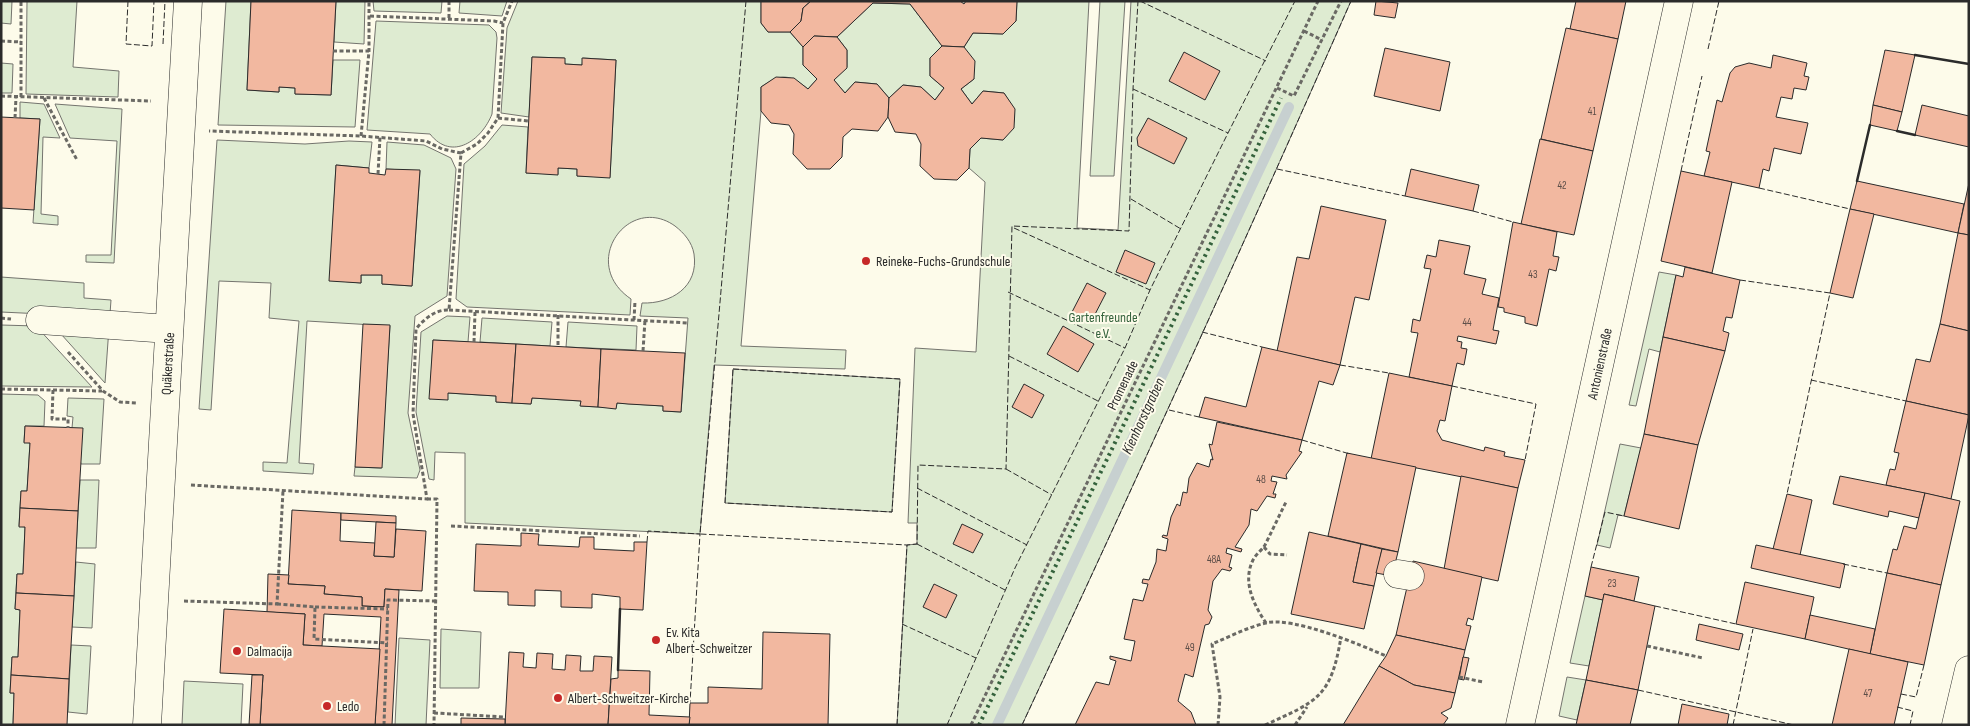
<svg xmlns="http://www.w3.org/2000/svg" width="1970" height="726" font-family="'Sofia Sans Condensed',sans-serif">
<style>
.green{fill:#deebd1;stroke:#74746e}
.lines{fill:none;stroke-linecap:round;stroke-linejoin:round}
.stream{stroke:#c7d0d0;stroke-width:10}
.building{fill:#f2b8a0;stroke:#2b2b2b}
.minor-casing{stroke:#2b2b2b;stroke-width:29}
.major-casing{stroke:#2b2b2b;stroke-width:29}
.path{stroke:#6a6964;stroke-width:3;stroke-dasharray:4 2.5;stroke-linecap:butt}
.minor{stroke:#fdfbea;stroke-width:28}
.major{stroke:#fdfbea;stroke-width:28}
.hedge{stroke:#34623c;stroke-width:4;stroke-dasharray:2.5 4;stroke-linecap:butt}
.fence{stroke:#2b2b2b;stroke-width:1;stroke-dasharray:6 2.5;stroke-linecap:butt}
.wall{stroke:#2b2b2b;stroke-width:2.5}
.poi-dot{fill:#c62828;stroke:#fdfbea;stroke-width:2}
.labels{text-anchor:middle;stroke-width:4;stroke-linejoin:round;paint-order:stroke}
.number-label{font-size:11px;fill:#5d4e48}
.poi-label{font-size:14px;fill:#2b2b2b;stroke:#fdfbea;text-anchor:start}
.park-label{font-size:14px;fill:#34623c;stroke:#fdfbea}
.street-label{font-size:14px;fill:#2b2b2b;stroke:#fdfbea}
.water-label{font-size:15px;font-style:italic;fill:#2b2b2b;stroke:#fdfbea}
</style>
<rect width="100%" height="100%" fill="#fdfbea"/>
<!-- green -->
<g class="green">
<polygon points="1,1 12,1 11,24 1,23"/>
<polygon points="27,1 77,1 73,67 119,71 118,97 26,94"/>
<polygon points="226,1 251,1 247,90 279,92 279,87 295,88 295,94 331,95 333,60 360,60 355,127 218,125"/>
<polygon points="336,1 365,1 364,44 334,42"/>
<polygon points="373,1 442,1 441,13 374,11"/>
<polygon points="460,1 507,1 502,16 459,13"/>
<path d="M518 1H761V23L768 32H790L803 47V65L817 79 808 89C789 74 782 73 761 87V111L741 346 846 350 845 369 714 365 700 534 465 523V453L435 452 434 480 429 479 416 412 421 332 447 316 470 317 468 342 433 340 430 399 448 393 496 396V402L531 404 532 398 581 401V406L616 408 617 403 663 406V411L681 412 688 318 640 316 642 303C671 304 699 287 694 254 692 242 684 233 675 226 629 193 578 263 631 299L630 315 467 307 456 299 464 164 485 146 502 125 528 127 526 173 558 174V168L577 169V176L610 177 616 60 583 58 582 65 565 64 564 58 532 57 529 117 501 113 507 28Z"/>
<path d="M1017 1H1089L1077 228 1118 230 1131 1H1351C1244 244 1134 485 1022 725H897L907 545 917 544V523H908L915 348 976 352 985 182 969 168 970 149 981 138 1003 140C1019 121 1017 113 1004 93L983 91 972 104 961 89 974 79 964 47 973 33 1003 34 1016 21Z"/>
<polygon points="1100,1 1125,1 1114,176 1090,176"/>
<polygon points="873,3 910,4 942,46 930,58 930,76 944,88 935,100 921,87 903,85 889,98 877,84 855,82 845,93 834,80 847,67 847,50 837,37"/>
<path d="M376 21 489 25 496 32 497 38 492 114C482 140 452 162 430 134L367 130Z"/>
<polygon points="1,63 13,64 12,93 1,93"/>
<polygon points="20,102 44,104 60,138 43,137 41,214 58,216 58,225 33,223 40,119 20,118"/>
<polygon points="55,104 122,109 114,263 86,262 86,255 111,255 117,141 70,138"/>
<polygon points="217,140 305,144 349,141 372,142 369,168 336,165 330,280 361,283 361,275 382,275 382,284 412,286 420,171 386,169 387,142 424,145 451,158 456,169 447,296 415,316 408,413 420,470 417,478 354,476 355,467 381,468 390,326 307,321 299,463 314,464 313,474 263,471 263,462 287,463 299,321 269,318 271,283 219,281 211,410 199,409"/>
<polygon points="1659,272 1676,275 1660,352 1649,349 1636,406 1629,405"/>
<polygon points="1,277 84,283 84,298 111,300 105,383 43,314 1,312"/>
<polygon points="482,318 552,322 550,346 480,342"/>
<polygon points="568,322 637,326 636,350 566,347"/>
<polygon points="1,325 36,326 92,387 1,386"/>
<polygon points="733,369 900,379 892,512 725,503"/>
<polygon points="1,394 38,395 45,401 44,426 25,426 24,442 30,443 27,491 21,491 19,526 25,527 23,574 17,574 15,609 20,610 18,657 12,657 10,693 14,693 13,725 1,725"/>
<polygon points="68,398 104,399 100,464 81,464 72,428 73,417 67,416"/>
<polygon points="1620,444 1641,448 1624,516 1618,515 1610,548 1597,545"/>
<polygon points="80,480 99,480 96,548 76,548"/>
<polygon points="76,562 95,564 92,628 72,627"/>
<polygon points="1585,596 1603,600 1589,666 1570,663"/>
<polygon points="441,629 481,632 479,688 440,688"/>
<polygon points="399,638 430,640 426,725 395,725"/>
<polygon points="71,645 91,646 87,714 68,712"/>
<polygon points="1567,677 1586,680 1577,720 1559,716"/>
<polygon points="184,681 243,684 241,725 182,725"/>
</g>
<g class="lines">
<!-- stream -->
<polyline class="stream" points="997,725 1289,107"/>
</g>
<!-- building -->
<g class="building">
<polygon points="251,1 336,1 331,95 295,94 295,88 279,87 279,92 247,90"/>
<polygon points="761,1 811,1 803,8 801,21 790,32 768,32 761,23"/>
<polygon points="811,1 960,1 964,4 966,1 1017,1 1016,21 1003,34 973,33 964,47 942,46 910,4 873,3 837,37 814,36 803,47 790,32 801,21 803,8"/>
<polygon points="1376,1 1398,3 1395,18 1374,15"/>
<polygon points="1576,1 1626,1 1618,39 1570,29"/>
<polygon points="1566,28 1618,39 1593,151 1541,139"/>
<polygon points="814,36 837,37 847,50 847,68 834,80 845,93 855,82 877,84 889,98 888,117 878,131 852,129 843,137 842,157 830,169 807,169 793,154 794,134 789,125 771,123 761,111 761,87 776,77 794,78 808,89 817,79 803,65 803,47"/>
<polygon points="942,46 964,47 975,61 974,79 961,89 972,104 983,91 1004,93 1015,109 1014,128 1003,140 981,138 970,149 969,168 957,180 934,179 920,166 921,144 916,134 895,132 888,117 889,98 903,85 921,87 935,100 944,88 930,76 930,58"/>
<polygon points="1385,48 1450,62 1440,111 1374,96"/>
<polygon points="1885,50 1915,55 1902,112 1873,105"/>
<polygon points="1184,52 1220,71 1205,100 1169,81"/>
<polygon points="1773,55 1807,63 1804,76 1809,77 1806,90 1794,88 1792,99 1781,97 1776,117 1808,123 1801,154 1774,148 1769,171 1763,169 1759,188 1704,176 1710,152 1706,151 1717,100 1722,102 1730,73 1735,67 1749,63 1771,68"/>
<polygon points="532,57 565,58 565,64 582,65 582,58 616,60 610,178 577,176 577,169 558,168 558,175 526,173"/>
<polygon points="1873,105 1902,112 1897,131 1870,125"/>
<polygon points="1922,105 1969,116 1969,147 1915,135"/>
<polygon points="1,117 40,119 34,210 1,208"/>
<polygon points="1148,118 1187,138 1174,164 1138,146 1137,138"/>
<polygon points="1540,139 1593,151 1574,235 1521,224"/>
<polygon points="336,165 369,168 369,173 385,175 386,169 420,170 412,286 382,284 382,275 361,275 361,283 329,281"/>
<polygon points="1411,169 1479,185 1473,211 1405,196"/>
<polygon points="1681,171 1732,182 1712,273 1661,261"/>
<polygon points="1857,181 1964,204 1958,233 1850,209"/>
<polygon points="1969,183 1969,235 1958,233"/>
<polygon points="1321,206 1386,220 1369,300 1355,297 1340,365 1277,351 1297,257 1309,259"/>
<polygon points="1850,209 1874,214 1853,298 1830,293"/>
<polygon points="1513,222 1557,232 1553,256 1559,257 1556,271 1549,269 1537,326 1525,323 1525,317 1504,312 1504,308 1498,307"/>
<polygon points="1958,233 1969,235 1969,331 1940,324"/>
<polygon points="1439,240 1470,246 1464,274 1486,279 1482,294 1499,298 1493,330 1499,331 1496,344 1458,336 1457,341 1462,342 1461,348 1467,349 1464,365 1457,363 1452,386 1409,377 1418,333 1411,332 1413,319 1420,321 1431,269 1424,268 1427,255 1436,257"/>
<polygon points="1125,250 1155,263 1146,284 1116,272"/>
<polygon points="1685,267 1740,280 1732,318 1726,317 1723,331 1729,333 1725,351 1663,337 1676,275 1683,277"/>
<polygon points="1087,283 1106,293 1091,322 1072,312"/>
<polygon points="363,324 390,325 382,468 355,467"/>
<polygon points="1940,324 1969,331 1969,415 1906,401 1916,359 1930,362"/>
<polygon points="1063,326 1094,344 1078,372 1047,354"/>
<polygon points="1663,337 1725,351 1698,445 1644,434"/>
<polygon points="433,340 516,344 512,403 496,402 496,396 448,393 448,400 429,399"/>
<polygon points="516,344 601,349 598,407 580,406 581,401 532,398 531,404 512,403"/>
<polygon points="1262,347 1340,365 1333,385 1319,381 1302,440 1199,417 1205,397 1246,407"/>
<polygon points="601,349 685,353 681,412 663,411 663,406 628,404 617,403 616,409 598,407"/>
<polygon points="1389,373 1452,386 1445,421 1440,420 1437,431 1442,440 1484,451 1485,447 1505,452 1504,456 1525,460 1518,488 1371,459"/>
<polygon points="1024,384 1044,395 1032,418 1012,407"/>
<polygon points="1906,401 1969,415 1951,499 1886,485 1890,469 1895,470 1899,453 1894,452"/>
<polygon points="1217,422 1302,440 1299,451 1302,452 1286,475 1287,479 1272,476 1271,481 1277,482 1273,494 1276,494 1275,498 1267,496 1257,511 1251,509 1249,525 1235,547 1242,549 1241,552 1227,548 1226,553 1232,555 1229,567 1232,568 1230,571 1222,569 1213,581 1208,610 1212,617 1209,624 1205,625 1193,677 1185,674 1178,701 1191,712 1196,725 1075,725 1096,682 1109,685 1116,661 1110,659 1110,656 1131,661 1135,641 1124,639 1133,599 1143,601 1148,584 1142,583 1143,579 1149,580 1156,562 1157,549 1166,551 1168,539 1162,537 1163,535 1167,536 1171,517 1177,504 1180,506 1183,492 1187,493 1189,478 1197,463 1209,467 1211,459 1213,460 1209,444 1212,445"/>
<polygon points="25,426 83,428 78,511 20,508 21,491 27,491 30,443 24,443"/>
<polygon points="1644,434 1698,445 1679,529 1624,516"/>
<polygon points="1347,453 1416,467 1398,552 1328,536"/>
<polygon points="1461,476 1518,488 1498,581 1444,569"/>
<polygon points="1840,476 1925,493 1919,518 1889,511 1888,517 1833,504"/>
<polygon points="1925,493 1960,501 1941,585 1887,573 1893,549 1897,550 1904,526 1916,529"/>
<polygon points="1787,494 1812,500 1800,555 1773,549"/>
<polygon points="20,508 78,511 74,596 16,593 17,574 23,574 25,527 19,527"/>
<polygon points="292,510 341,513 340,541 375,543 374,556 394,557 396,529 426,531 422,591 385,589 384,607 362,606 362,597 324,594 325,586 288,584"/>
<polygon points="341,513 396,516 396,523 341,520"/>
<polygon points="376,522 396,523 394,557 374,556"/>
<polygon points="962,524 983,534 973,553 953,544"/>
<polygon points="1309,532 1361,544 1353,582 1374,586 1364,629 1291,614"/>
<polygon points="521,533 539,534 538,545 579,547 580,537 594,537 594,549 634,551 634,542 647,542 643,610 620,609 620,597 592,594 592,608 561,607 561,591 535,590 535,606 508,605 508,592 474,591 476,544 521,546"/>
<polygon points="1361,544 1382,549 1374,586 1353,582"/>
<polygon points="1756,545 1845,564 1840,588 1751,568"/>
<polygon points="1382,549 1398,552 1392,576 1376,573"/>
<polygon points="1413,561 1482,577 1473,620 1468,618 1466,625 1471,626 1465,650 1396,635"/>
<polygon points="1591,567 1639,577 1634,601 1604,594 1603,600 1585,596"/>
<polygon points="1887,573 1941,585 1924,665 1870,654"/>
<polygon points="268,574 289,575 288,584 325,586 324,594 362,597 362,606 384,607 385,589 399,590 392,725 375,725 381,617 324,614 322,646 303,645 305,614 267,612"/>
<polygon points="1745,582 1814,597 1805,639 1736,624"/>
<polygon points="934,584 957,595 946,618 923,607"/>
<polygon points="16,593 74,596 69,679 11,675 12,657 18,657 20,610 15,609"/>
<polygon points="1604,594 1655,606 1638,690 1586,680"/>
<polygon points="224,609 305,614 303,645 380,649 375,725 260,725 263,675 220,673"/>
<polygon points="1810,615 1875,629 1870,654 1805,639"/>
<polygon points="1699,624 1743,634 1739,650 1696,640"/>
<polygon points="763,632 830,634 828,725 689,725 690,703 708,703 708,687 762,689"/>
<polygon points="1396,635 1465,650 1455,693 1414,685 1379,666 1386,656"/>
<polygon points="1849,649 1908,662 1894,725 1832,725"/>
<polygon points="509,652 524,653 523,667 536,668 537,653 553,654 552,669 565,670 566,655 581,656 580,671 593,671 594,656 612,657 608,725 505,725"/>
<polygon points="1463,657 1469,658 1464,680 1459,679"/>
<polygon points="1379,666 1414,685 1455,693 1451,708 1441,713 1448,718 1443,725 1343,725"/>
<polygon points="618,670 650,671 649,715 690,717 689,725 608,725 611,679 618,678"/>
<polygon points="11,675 69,679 67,725 13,725 14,693 10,693"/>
<polygon points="252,675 263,675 260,725 249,725"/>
<polygon points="1586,680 1638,690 1630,725 1576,725"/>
<polygon points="1682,704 1729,714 1727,725 1678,725"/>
<polygon points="461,718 505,719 505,725 461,725"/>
</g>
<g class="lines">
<defs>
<g id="minor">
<polyline points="40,320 169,329"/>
<polyline points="1398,574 1410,576"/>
<path id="s1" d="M147 725 188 1"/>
</g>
<g id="major">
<path id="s2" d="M1520 725 1679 1"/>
<polyline points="1956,725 1969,670"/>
</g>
</defs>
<!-- minor casing -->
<use href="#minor" class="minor-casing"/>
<!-- major casing -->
<use href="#major" class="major-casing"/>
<!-- path -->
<g class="path">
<polyline points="370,16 494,21 503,23"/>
<polyline points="449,18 449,1"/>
<polyline points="1304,31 1322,40"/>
<polyline points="1,41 21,42"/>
<polyline points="333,51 369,51"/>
<polyline points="1277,88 1294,96 1341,1"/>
<polyline points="1,96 151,101"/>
<polyline points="21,97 21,1"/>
<polyline points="44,98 77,160"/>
<polyline points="15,118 16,97"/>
<polyline points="498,118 528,121"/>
<polyline points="361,136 369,51 369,1"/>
<polyline points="461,153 477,144 488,133 498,118 503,23 512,1"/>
<polyline points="378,174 380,137"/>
<polyline points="449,310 688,323"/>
<polyline points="558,315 558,346"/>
<polyline points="1,318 11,319"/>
<polyline points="634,320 635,301"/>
<polyline points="474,342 475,312"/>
<polyline points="643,351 645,320"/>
<polyline points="68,352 103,391 120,402 136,403"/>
<polyline points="1,389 102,391"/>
<polyline points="53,390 52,419 68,419 68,428"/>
<path d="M191 485 427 499 413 414 416 329C424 319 436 309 449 310L461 153 442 149 426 141 361 136 209 131"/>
<polyline points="427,499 437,499 434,725"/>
<polyline points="451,526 640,536"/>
<polyline points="1264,547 1270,554 1287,555"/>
<polyline points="184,601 277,604 283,491"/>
<polyline points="277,604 315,607 314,639 388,643"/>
<polyline points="315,607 388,609"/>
<path d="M1266 623C1254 605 1242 582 1253 560 1256 554 1262 550 1265 545 1272 531 1279 516 1286 502"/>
<polyline points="1647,646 1703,658"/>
<polyline points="1459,677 1483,682"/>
<polyline points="434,713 505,717"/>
<polyline points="384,725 388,600 437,601"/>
<polyline points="971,725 1318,1"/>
<path d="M1218 725 1220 697 1212 644C1229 637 1248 627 1266 623 1292 616 1361 645 1386 656"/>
<path d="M1265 725C1318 701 1331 697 1341 637"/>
<polyline points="1295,725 1307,707"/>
</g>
<!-- minor -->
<use href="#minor" class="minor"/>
<!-- major -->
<use href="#major" class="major"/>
<!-- hedge -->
<polyline class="hedge" points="979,725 1281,98"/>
<!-- fence -->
<g class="fence">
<polyline points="128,1 126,44 152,46 154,1"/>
<polyline points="746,1 700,534 907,545 917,544 918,465 1006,469 1012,226 1129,231 1133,89 1138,1"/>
<polyline points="1140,1 1266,61"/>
<polyline points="163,44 165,1"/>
<polyline points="1708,49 1719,1"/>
<polyline points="1133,89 1228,133"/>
<polyline points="1277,169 1405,196"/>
<polyline points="1681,171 1702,76"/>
<polyline points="1759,188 1850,209"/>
<polyline points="1131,199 1181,229"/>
<polyline points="1473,211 1513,222"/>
<polyline points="1014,228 1150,290"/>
<polyline points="1740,280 1830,293 1787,494"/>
<polyline points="1008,292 1125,348"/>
<polyline points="1202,332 1262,347"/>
<polyline points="1009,356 1098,401"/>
<polyline points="1340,365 1389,373"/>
<polygon points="733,369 900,379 892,512 725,503"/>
<polyline points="1811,380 1906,401"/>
<polyline points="1452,386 1536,404 1525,460"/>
<polyline points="1169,410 1199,417"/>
<polyline points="1302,440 1350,454"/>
<polyline points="1006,469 1052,495"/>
<polyline points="917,488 1027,545"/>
<polyline points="647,542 648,531 700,534 690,703"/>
<polyline points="917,544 1005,590"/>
<polyline points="1843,564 1887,573"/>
<polyline points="1591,567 1605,512 1624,516"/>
<polyline points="1655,606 1736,624"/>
<polyline points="902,624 976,658"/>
<polyline points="1638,690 1794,725"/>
<polyline points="1901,694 1916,697 1924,665"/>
<polyline points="1897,707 1913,711 1910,725"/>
<polyline points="897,725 907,545"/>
<polyline points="947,725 1015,568 1125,348 1150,290 1228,133 1295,1"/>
<path d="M1022 725C1134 485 1244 244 1351 1"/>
<polyline points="1733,725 1753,629"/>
</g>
<!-- wall -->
<g class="wall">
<polyline points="1915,55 1969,64"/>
<polyline points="1897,131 1915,135"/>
<polyline points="1857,181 1870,125"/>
<polyline points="618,670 620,609"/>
</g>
</g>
<!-- markers -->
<g class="poi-dot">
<circle cx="866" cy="261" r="5"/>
<circle cx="656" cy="640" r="5"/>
<circle cx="237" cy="651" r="5"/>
<circle cx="558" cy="698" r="5"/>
<circle cx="327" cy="706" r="5"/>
</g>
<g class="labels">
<!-- number labels -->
<g class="number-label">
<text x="1592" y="115">41</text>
<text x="1562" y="189">42</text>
<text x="1533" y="278">43</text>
<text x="1467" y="326">44</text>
<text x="1261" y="483">48</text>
<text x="1214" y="563">48A</text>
<text x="1612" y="587">23</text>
<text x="1190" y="651">49</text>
<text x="1868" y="697">47</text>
</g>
<!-- poi labels -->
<g class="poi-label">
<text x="876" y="266">Reineke-Fuchs-Grundschule</text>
<text x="666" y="637">Ev. Kita<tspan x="666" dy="16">Albert-Schweitzer</tspan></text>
<text x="247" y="656">Dalmacija</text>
<text x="568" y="703">Albert-Schweitzer-Kirche</text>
<text x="337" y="711">Ledo</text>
</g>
<!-- park labels -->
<g class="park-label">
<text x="1103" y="322">Gartenfreunde<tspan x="1103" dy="16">e.V.</tspan></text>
</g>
<!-- street labels -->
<g class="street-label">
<text dy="5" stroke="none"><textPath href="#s1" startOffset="362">Quäkerstraße</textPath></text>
<text dy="5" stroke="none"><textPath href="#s2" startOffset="370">Antonienstraße</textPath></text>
<text transform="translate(1122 385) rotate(-64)" y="5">Promenade</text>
</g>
<!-- water labels -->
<g class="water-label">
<text transform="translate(1143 416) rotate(-65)" y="5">Kienhorstgraben</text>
</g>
</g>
<!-- border -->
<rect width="1970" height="726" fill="none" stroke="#2b2b2b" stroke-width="5"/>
</svg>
